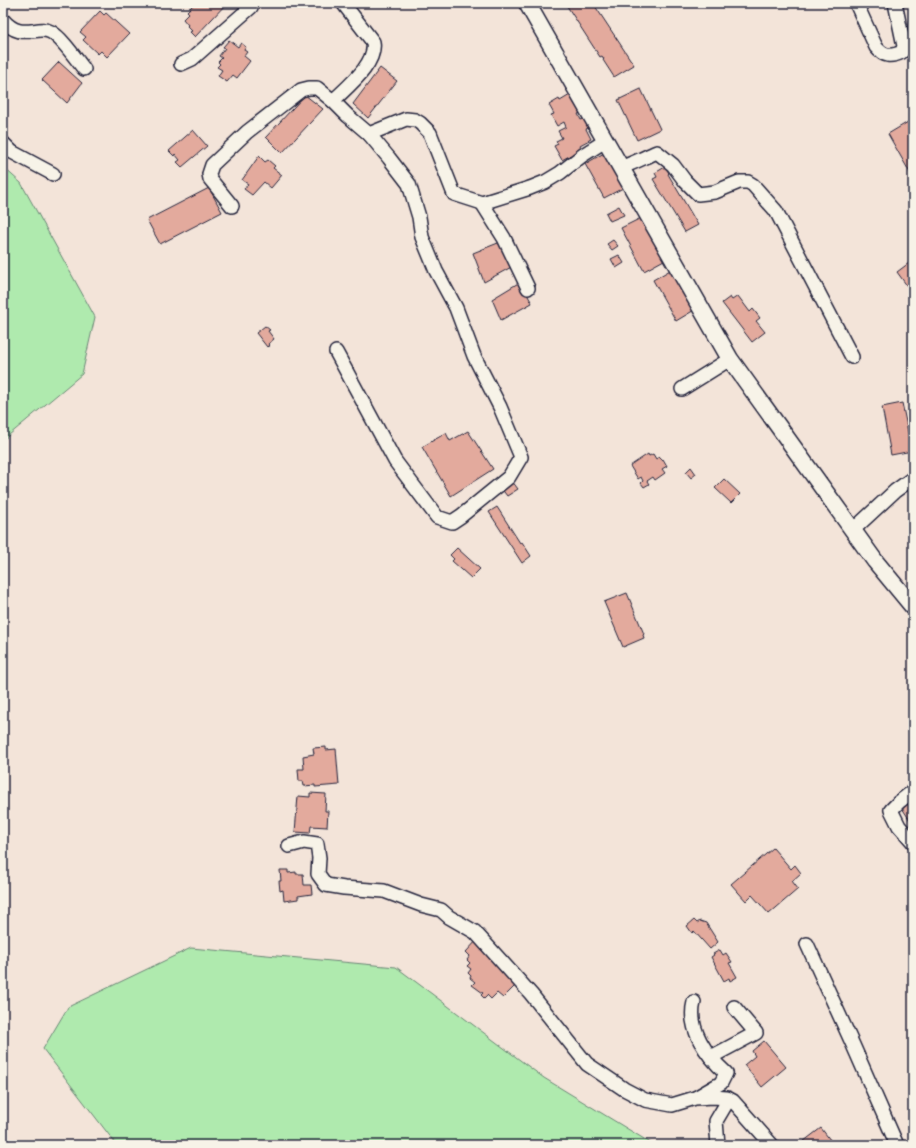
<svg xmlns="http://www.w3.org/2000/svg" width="916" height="1148" font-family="'Gochi Hand',sans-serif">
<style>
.green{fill:#afeaae;stroke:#688674}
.building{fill:#e3aa9d;stroke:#22223b}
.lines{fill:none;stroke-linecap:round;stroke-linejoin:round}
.minor-casing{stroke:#22223b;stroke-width:16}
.major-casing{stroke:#22223b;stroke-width:19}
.minor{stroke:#f7f3e8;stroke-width:13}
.major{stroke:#f7f3e8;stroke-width:16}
</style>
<rect width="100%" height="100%" fill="#f3e4d9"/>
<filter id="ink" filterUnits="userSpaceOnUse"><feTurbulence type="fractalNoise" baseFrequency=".025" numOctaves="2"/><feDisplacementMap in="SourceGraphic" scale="8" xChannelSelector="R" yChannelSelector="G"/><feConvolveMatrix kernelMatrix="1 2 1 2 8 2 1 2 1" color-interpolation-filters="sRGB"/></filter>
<g filter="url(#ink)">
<!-- green -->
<g class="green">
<polygon points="3,167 21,183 95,317 82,374 3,440"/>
<polygon points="191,948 396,967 544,1078 654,1145 118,1145 116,1144 43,1049 68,1007"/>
</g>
<!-- building -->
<g class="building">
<polygon points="195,3 227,3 195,37 190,32 192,31 187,26 188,25 183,19 189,13 187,11"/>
<polygon points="565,3 593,3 634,65 614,77 603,60 604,59 602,56 600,57"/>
<polygon points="100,11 104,15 106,13 129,34 107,57 101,51 98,54 83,40 86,37 80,32"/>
<polygon points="229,40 238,47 241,43 246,47 244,50 247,52 244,56 250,61 237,78 233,75 227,82 218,76 222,70 217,67 220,64 218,62 222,58 219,56 225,48 223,47"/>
<polygon points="59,62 82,83 67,103 42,80"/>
<polygon points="380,68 397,81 368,118 353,104"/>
<polygon points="641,89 660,129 637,140 618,100"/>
<polygon points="305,95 323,109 282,153 266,137"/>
<polygon points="570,95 575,105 578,103 583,112 578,114 581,120 585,118 590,127 586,129 591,139 580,145 582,149 562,160 554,146 558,144 556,141 562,138 558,131 566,127 564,122 557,126 551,115 554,114 549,105 559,99 560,101"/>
<polygon points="913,119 913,178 888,134"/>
<polygon points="193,130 207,146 182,167 177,162 180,160 175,154 174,156 169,151"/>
<polygon points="604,153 623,188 604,198 585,164"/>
<polygon points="259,156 265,162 268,160 275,166 273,168 282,175 271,188 264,182 252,195 244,189 248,184 242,180"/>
<polygon points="665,167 669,173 668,174 698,225 685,232 653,179 657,177 655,173"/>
<polygon points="209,188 222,212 160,244 147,220"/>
<polygon points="619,206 624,215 610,221 606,213"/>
<polygon points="641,218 664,260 644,271 621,228"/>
<polygon points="613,240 618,246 612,250 607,244"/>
<polygon points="503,241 515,265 484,282 473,253"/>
<polygon points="619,255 624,263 616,268 611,259"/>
<polygon points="913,260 913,294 897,272"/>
<polygon points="672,269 696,309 676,321 653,280"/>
<polygon points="520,282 532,303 501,320 492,299"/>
<polygon points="738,296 750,312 753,309 760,318 756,321 765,332 752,342 722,303 730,297 732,300"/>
<polygon points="265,326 270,330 268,331 274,339 268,344 270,346 267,347 256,333"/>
<polygon points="902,403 912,451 891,455 882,407"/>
<polygon points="468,431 493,469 451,496 422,447 446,433 450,441"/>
<polygon points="648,454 649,456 653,454 656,459 659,457 662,460 663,459 667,466 662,469 665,473 655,480 653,477 647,481 649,484 644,487 641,483 643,481 641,477 638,479 630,466"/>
<polygon points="691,467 696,474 691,478 686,472"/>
<polygon points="724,479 740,494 731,503 715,488"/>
<polygon points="512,481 518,489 507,496 501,488"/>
<polygon points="497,507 520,543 522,542 531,556 522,563 489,512"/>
<polygon points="457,548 480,569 471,578 452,561 454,559 450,555"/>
<polygon points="627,593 644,634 643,635 644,638 623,647 604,602"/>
<polygon points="326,747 326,750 336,749 339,785 315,787 315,785 304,786 303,781 299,781 298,769 304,769 303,756 314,754 313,748"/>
<polygon points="310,793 326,794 325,811 328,811 327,827 311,826 310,833 295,832 298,796 310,797"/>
<polygon points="913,801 913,825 902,808"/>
<polygon points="773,848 791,869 795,865 801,873 792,881 798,889 769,914 752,895 746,901 731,884"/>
<polygon points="280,870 288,870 288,873 296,872 296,874 303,874 304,885 311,885 312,894 298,896 298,899 284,901 283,890 280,891 279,881 281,881"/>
<polygon points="694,920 697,923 700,921 706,923 718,942 710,949 694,931 692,933 687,926"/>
<polygon points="478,939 516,985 503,998 497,993 491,999 487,995 484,998 481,995 483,993 472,985 475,982 470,978 471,976 468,973 471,969 467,966 470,963 467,960 470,956 466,952"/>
<polygon points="720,950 723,955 726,953 732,962 729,963 737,977 730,981 729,978 724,981 711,957 714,955 713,954"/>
<polygon points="764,1041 786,1067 762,1087 744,1065 755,1056 752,1051"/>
<polygon points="821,1128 834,1145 799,1145"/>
</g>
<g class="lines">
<defs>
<g id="minor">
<path d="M856 3 876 47C884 57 891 57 902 52L904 46 895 3"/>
<path d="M3 20C22 42 37 24 51 32 62 38 76 59 84 69"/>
<polyline points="181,64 192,59 251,7 253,3"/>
<path d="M333 101C347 87 377 64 373 42L343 3"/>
<polyline points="3,143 12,152 53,174"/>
<path d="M622 167C634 163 645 157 657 152L673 165 685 181 698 194 715 192 739 182H748L753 185 776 211 852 357"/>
<polyline points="482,203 504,238 528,288"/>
<polyline points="232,206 210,179 209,174 212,165 247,132 301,90 309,88 317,88 333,101 348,116 369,134 406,119 415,120 420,123 430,133 454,194 482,203 530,188 545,182 560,173 583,155 605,141"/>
<polyline points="336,352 395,461 437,517 452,522 461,516 509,477 521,457 500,407 474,356 456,308 436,271 422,237 419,217 409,184 389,158 369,134"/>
<polyline points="682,389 730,359"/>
<polyline points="853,530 895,491 913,478"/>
<polyline points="913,791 899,802 891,810 899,826 913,842"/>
<polyline points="289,846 304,842 317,844 319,858 318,874 326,885 344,888 384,891 421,905 441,910 449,917 475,932 531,994 587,1064 624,1089 645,1100 672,1105 695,1098 713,1097 727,1098 733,1101 772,1145"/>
<polyline points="807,944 853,1045 897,1145"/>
<path d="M694 1002C687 1029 707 1056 726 1073L721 1083 697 1097"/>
<polyline points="711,1057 756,1033 734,1007"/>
<polyline points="718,1145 716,1121 729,1099"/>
</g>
<polyline id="major" points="527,3 730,359 875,561 913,607"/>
</defs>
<!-- minor casing -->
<use href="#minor" class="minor-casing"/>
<!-- major casing -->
<use href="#major" class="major-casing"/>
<!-- minor -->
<use href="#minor" class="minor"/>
<!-- major -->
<use href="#major" class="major"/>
</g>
</g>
<!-- margin -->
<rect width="916" height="1148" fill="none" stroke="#f7f3e8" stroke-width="16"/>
<rect x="8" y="8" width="900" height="1132" fill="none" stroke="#22223b" stroke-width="1.5" filter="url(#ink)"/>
</svg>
